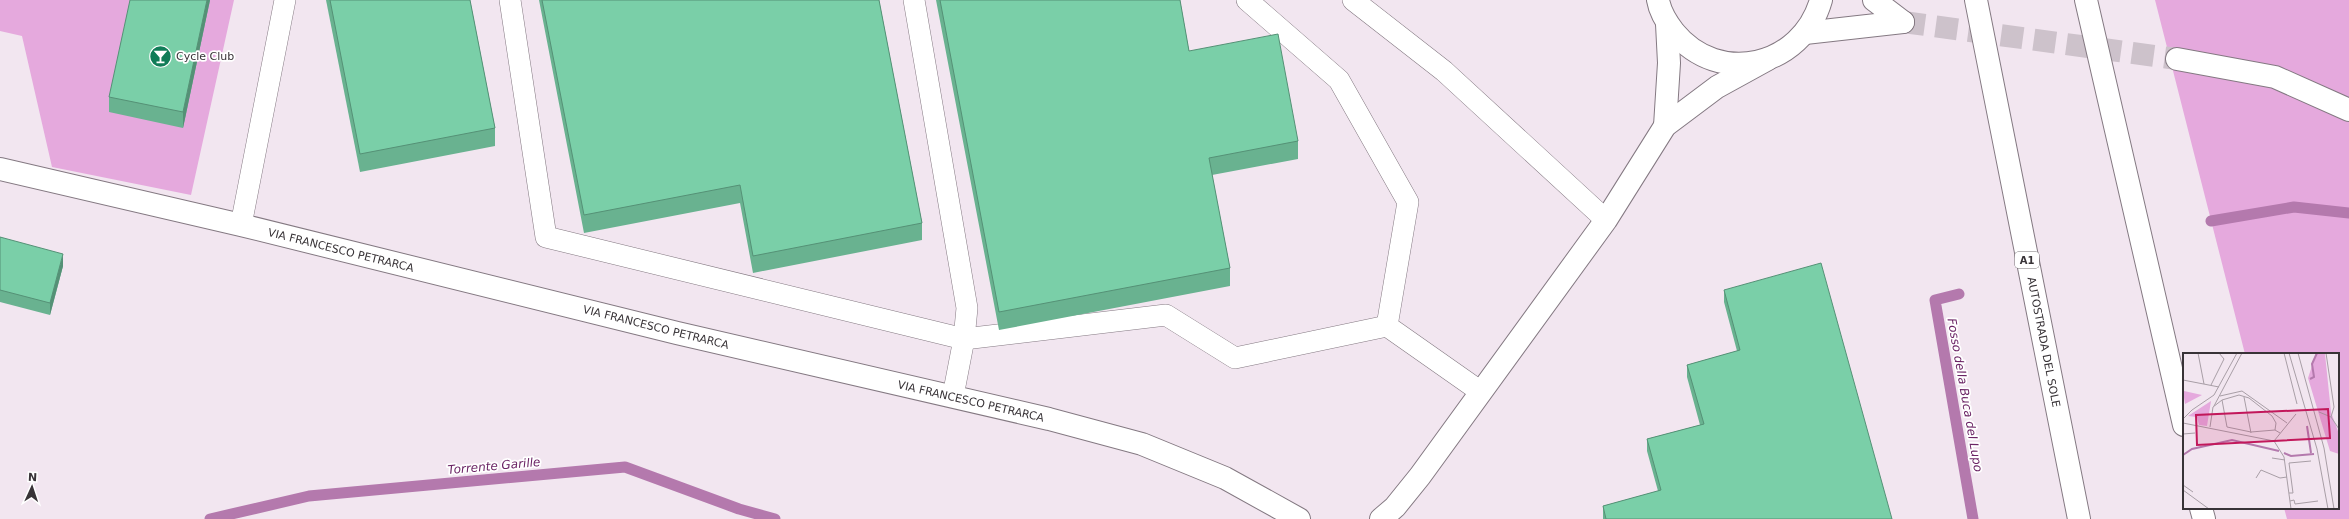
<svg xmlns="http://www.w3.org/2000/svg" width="2349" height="519" font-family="'DejaVu Sans',sans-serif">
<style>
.green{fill:#e5a9dd}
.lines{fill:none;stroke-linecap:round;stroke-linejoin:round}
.stream{stroke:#b479ad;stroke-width:11}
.secondary-tunnel{stroke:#cdc2cb;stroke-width:22;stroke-dasharray:22 11;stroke-linecap:butt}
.lane-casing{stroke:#847982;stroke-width:22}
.secondary-casing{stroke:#847982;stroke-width:24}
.highway-casing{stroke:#847982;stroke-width:24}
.lane{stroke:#fff;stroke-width:21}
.secondary{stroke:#fff;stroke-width:22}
.highway{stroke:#fff;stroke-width:22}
.wall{fill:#69b290}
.shaded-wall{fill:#559176}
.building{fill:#7acfa8;stroke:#559176}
.labels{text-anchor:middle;stroke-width:3.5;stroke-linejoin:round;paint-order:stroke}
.shield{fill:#fff;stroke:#747073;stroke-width:1}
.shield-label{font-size:10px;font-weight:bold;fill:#383337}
.poi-label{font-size:11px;fill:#383337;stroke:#fff;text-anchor:start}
.street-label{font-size:11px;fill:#383337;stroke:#fff}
.water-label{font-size:12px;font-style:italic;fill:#6b2465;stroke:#fff}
.inset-river{fill:none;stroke:#b479ad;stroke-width:2}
.inset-road{fill:none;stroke:#a89ea6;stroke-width:1}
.view{fill:#c2185b;fill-opacity:0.15;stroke:#c2185b;stroke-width:2}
.inset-edge{fill:none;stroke:#383337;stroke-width:2}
</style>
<rect width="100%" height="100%" fill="#f2e6f0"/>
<!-- green -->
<g class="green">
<polygon points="0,0 234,0 191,195 52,167 22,36 0,31"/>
<polygon points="2155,0 2349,0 2349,519 2287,519 2284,508 2338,508 2338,354 2245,354"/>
</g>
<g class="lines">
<!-- stream -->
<g class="stream">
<polyline points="2211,221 2294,207 2349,213"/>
<polyline points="1959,294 1935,300 1973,519"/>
<polyline points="210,519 309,496 625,467 739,509 775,519"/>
</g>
<!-- secondary-tunnel -->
<polyline class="secondary-tunnel" points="1903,22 2177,59"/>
<defs>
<g id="lane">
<polyline points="510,0 546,237 964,339 1166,315 1235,358 1387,326"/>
<polyline points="914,0 967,308 964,339 953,396"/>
<polyline points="1247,0 1339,80 1408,202 1387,326 1481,392"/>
<polyline points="1353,0 1444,71 1606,220"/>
<polyline points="241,225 285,0"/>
</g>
<g id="secondary">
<path d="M1658 0C1660 12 1667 23 1674 32 1719 87 1802 67 1821 0"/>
<polyline points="1874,0 1903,22"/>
<polyline points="1805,33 1903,22"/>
<polyline points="2177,59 2275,77 2349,110"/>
<polyline points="1665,126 1669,63 1667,24"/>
<polyline points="0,169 241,225 677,333 1049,419 1142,444 1225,478 1299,519"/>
<polyline points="1381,519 1395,507 1420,476 1606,220 1665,126 1717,87 1768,59"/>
</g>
<g id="highway">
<polyline points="1976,0 2079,519"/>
<polyline points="2086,0 2184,425"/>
<polyline points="2201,508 2204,519"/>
</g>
</defs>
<!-- lane casing -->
<use href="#lane" class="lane-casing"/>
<!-- secondary casing -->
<use href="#secondary" class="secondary-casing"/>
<!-- highway casing -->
<use href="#highway" class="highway-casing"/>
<!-- lane -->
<use href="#lane" class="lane"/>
<!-- secondary -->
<use href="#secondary" class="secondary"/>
<!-- highway -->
<use href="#highway" class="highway"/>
</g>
<!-- wall -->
<g class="wall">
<polygon points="210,0 183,128 109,112 109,97"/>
<polygon points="326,0 470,0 495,128 495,146 360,172"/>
<polygon points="539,0 879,0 922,223 922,240 753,273 740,203 584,233"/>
<polygon points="936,0 1180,0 1189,51 1298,141 1298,159 1212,175 1230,268 1230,286 999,330"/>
<polygon points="0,237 63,266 50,315 0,302"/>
<polygon points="1724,290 1892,519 1603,519 1603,506 1658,491 1647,451 1647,439 1700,425 1687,377 1687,365 1737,351 1724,302"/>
</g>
<!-- shaded-wall -->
<g class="shaded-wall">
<polygon points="207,0 210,0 183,128 183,112"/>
<polygon points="63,254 63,266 50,315 50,303"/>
</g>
<!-- building -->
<g class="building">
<polygon points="130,0 207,0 183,112 109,97"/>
<polygon points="330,0 470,0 495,128 360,154"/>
<polygon points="542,0 879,0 922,223 753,256 740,185 584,215"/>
<polygon points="940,0 1180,0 1189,51 1278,34 1298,141 1209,158 1230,268 999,312"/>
<polygon points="0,237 63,254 50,303 0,290"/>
<polygon points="1821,263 1892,519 1606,519 1603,506 1661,490 1647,439 1704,424 1687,365 1740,350 1724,290"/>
</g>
<!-- icons -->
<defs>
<symbol id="bar-disc" viewBox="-11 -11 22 22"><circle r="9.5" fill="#107c57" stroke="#fff"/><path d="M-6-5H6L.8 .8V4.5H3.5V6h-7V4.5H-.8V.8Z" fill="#fff"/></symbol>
</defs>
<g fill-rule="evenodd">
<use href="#bar-disc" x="148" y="44" width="25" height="25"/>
</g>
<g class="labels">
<!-- shield labels -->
<rect class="shield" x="2015" y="252" width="24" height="16" rx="3"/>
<g class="shield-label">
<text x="2027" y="264">A1</text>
</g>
<!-- poi labels -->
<g class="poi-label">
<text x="176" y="60">Cycle Club</text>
</g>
<!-- street labels -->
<g class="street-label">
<text transform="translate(341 250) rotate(14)" y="4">VIA FRANCESCO PETRARCA</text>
<text transform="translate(656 327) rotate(14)" y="4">VIA FRANCESCO PETRARCA</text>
<text transform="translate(2044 342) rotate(79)" y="4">AUTOSTRADA DEL SOLE</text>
<text transform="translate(971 401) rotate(13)" y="4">VIA FRANCESCO PETRARCA</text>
</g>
<!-- water labels -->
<g class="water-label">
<text transform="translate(1965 395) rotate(80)" y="4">Fosso della Buca del Lupo</text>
<text transform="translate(494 466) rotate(-5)" y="4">Torrente Garille</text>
</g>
</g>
<!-- overview -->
<g transform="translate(2183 353)">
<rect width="156" height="156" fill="#f2e6f0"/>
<path d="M133 1H142L148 59 156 81V101L147 98 125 25ZM0 38H1L19 42 2 51ZM28 48 24 73 16 72 14 64 5 63Z" fill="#e5a9dd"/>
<path class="inset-river" d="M127 26 131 24 129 11 134 0M124 73 128 100M101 100 108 103 131 101M0 102 9 96 49 87 96 98"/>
<path class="inset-road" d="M15 0 21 31M101 0 114 51M106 0 134 96 145 156M115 0 141 95 151 156M143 0 151 54 148 64M0 27 36 34M28 32 41 6 36 0M37 43 59 38 104 70M61 44 68 80M39 47 44 74 68 79 92 77M31 53 59 0M136 59 148 64 156 76M0 66 9 57 31 42 54 0M0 70 91 88 101 104 108 156M27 74 30 54 39 47 56 42 66 45 89 63 93 70 92 77 97 80M0 81 12 80M91 88 113 61M89 105 102 107M106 110 128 108M73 125 78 117 97 125 104 124M0 132 10 139M0 137 26 156M106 140H110L106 110M107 148 111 147 112 151 135 148"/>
<path class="view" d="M145 56 147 85 14 92 13 62Z"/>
<rect width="156" height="156" class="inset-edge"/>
</g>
<!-- north arrow -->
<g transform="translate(32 487) rotate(3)" stroke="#ffffff" stroke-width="3" paint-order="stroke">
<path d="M0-3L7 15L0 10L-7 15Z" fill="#383337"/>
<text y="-6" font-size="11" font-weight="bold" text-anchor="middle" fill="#383337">N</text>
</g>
</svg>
